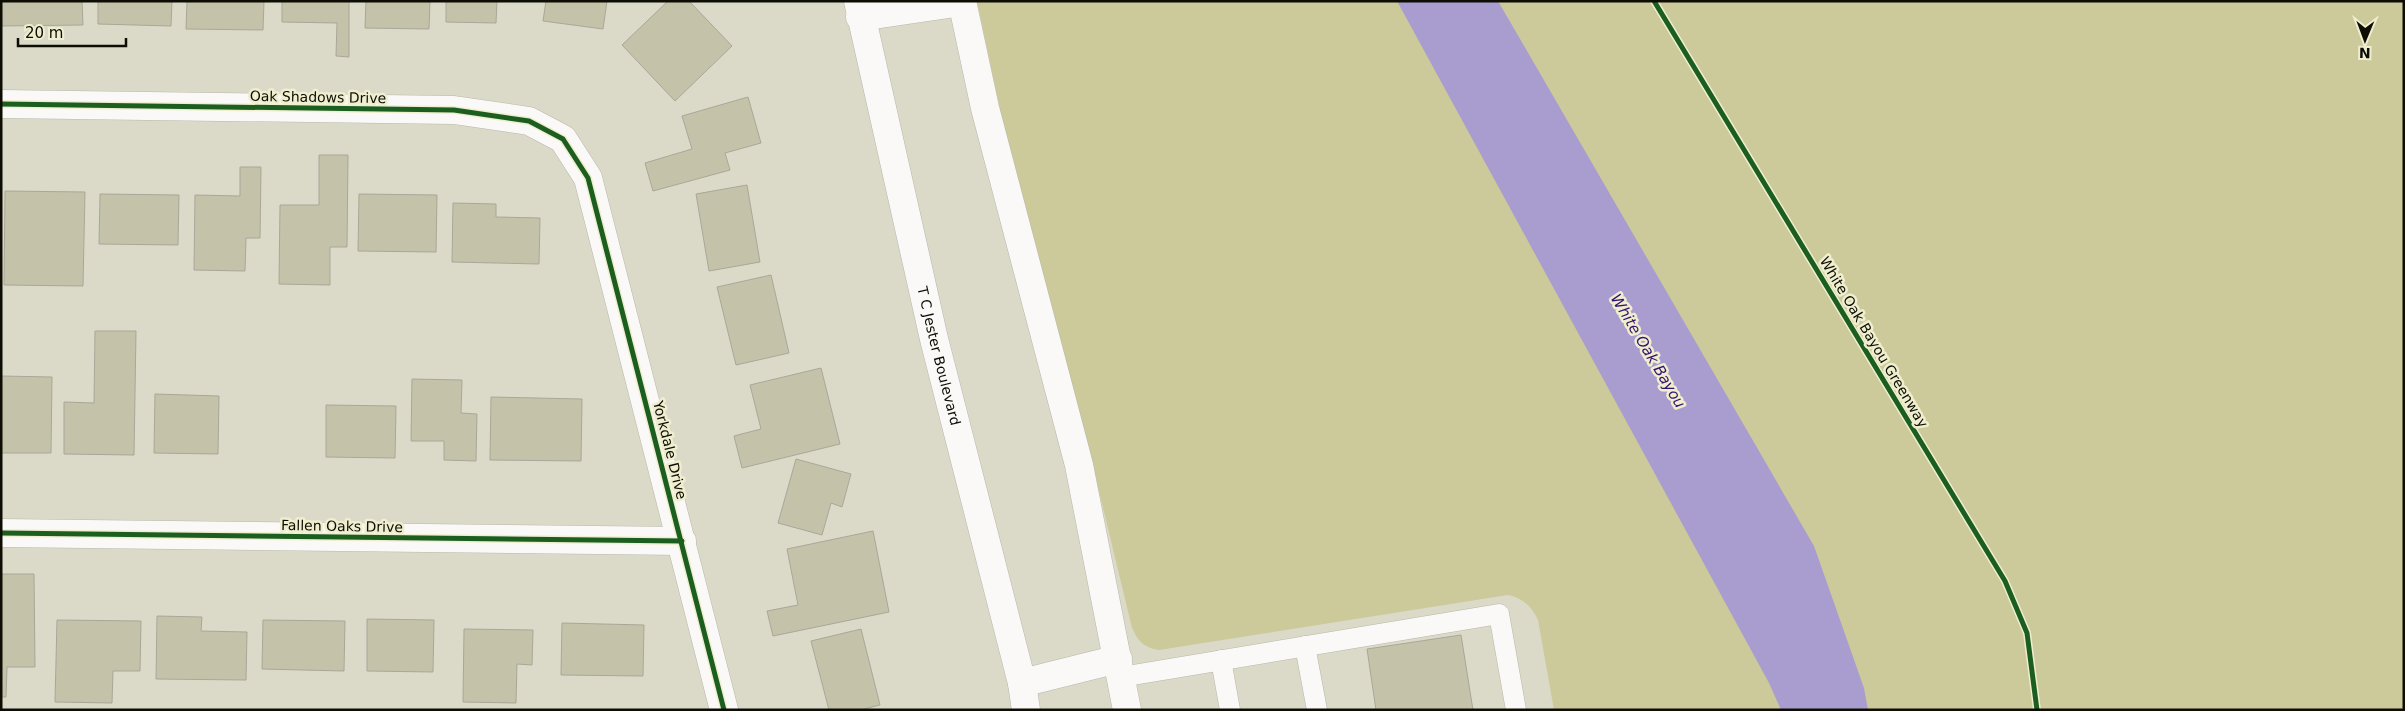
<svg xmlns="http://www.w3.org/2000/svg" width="2405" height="711" font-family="'DejaVu Sans',sans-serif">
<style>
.green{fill:#ccca9a}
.water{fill:#a99dd0}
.building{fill:#c4c3a9;stroke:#a8a79a}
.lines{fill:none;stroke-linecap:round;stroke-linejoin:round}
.lane-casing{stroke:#b8b7aa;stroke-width:21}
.street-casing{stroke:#b8b7aa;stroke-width:29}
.secondary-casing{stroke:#b8b7aa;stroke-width:29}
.lane{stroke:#faf9f7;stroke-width:20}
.street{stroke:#faf9f7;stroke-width:28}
.secondary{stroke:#faf9f7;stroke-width:28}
.cycleway-casing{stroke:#efeecf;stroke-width:8}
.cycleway{stroke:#1b5e20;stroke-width:5}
.labels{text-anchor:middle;stroke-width:5;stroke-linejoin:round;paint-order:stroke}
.street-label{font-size:14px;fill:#0d0d04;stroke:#efeecf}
.water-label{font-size:15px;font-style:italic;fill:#340f6f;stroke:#efeecf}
</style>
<rect width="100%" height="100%" fill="#dbdac9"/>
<!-- green -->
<path class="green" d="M977 1H2404V710H1554L1538 620C1532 607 1523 598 1508 595L1159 650C1144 648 1138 641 1132 628L1085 433 1011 161Z"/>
<!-- water -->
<polygon class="water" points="1397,1 1498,1 1814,546 1864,688 1868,710 1781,710 1769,683"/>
<!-- building -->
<g class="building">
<polygon points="1,1 82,1 83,25 1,26"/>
<polygon points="98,1 172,1 171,26 98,24"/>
<polygon points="187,1 264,1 263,30 186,29"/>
<polygon points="282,1 349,1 349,57 336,56 337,23 282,22"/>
<polygon points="366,1 430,1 429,29 365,28"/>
<polygon points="446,1 497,1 496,23 446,22"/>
<polygon points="546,1 607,1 603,29 543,21"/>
<polygon points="668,1 689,1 732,46 675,101 622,45"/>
<polygon points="748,97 761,143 725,153 730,170 653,191 645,163 692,149 682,116"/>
<polygon points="319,155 348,155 347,247 330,247 330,285 279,284 280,205 319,205"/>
<polygon points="240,167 261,167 260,238 246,238 245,271 194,270 195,195 240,196"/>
<polygon points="747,185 760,262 709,271 696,194"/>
<polygon points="5,191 85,192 83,286 4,285"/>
<polygon points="100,194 179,195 178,245 99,244"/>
<polygon points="359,194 437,195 436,252 358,251"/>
<polygon points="453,203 496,204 496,217 540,218 539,264 452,262"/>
<polygon points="771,275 789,353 736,365 717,287"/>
<polygon points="95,331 136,331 134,455 64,454 64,402 94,403"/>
<polygon points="821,368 840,444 742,468 734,436 761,429 750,385"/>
<polygon points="1,376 52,377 51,453 1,453"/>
<polygon points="412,379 462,380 461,413 477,414 476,461 444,460 444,441 411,441"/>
<polygon points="155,394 219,396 218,454 154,453"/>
<polygon points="491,397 582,399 581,461 490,460"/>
<polygon points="326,405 396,406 395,458 326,457"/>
<polygon points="796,459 851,474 842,507 831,503 822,535 778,523"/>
<polygon points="873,531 889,612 773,636 767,611 798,605 787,549"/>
<polygon points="1,574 34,574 35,667 7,667 6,697 1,697"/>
<polygon points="157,616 202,617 201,631 247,632 246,680 156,679"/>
<polygon points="367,619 434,620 433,672 367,671"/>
<polygon points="57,620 141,621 140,671 113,671 112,703 55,702"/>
<polygon points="263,620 345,621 344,671 262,669"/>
<polygon points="562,623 644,625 643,676 561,675"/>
<polygon points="464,629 533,630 532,665 517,664 516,703 463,702"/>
<polygon points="861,629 880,705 860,710 829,710 811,641"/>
<polygon points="1461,635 1473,710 1376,710 1367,649"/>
</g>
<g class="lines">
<defs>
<g id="lane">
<polyline points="1305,646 1317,710"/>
<polyline points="1221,660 1230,710"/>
<polyline points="1121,677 1499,614 1516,710"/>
</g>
<g id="street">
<polyline points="1,104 454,110 529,121 563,139 588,178 724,710"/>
<polyline points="1,533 682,541"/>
</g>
<g id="secondary">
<path id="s1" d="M858 1 934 339 1022 683 1026 710"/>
<polyline points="962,1 985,108 1079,465 1127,710"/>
<polyline points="860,17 962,2"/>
<polyline points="1022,683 1118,659"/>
</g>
</defs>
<!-- lane casing -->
<use href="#lane" class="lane-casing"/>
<!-- street casing -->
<use href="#street" class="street-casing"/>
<!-- secondary casing -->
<use href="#secondary" class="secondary-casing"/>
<!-- lane -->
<use href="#lane" class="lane"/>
<!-- street -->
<use href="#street" class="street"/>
<!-- secondary -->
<use href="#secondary" class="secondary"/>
<defs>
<g id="cycleway">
<polyline points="1654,1 2005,581 2027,633 2037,710"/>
<polyline points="1,104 454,110 529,121 563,139 588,178 724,710"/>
<polyline points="1,533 682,541"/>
</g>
</defs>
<!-- cycleway casing -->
<use href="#cycleway" class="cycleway-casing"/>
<!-- cycleway -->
<use href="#cycleway" class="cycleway"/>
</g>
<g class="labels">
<!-- street labels -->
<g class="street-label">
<text transform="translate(318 97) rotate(1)" y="5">Oak Shadows Drive</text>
<text transform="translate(1874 342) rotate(59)" y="5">White Oak Bayou Greenway</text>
<text dy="5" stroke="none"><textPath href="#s1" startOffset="364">T C Jester Boulevard</textPath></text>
<text transform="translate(670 450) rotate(76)" y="5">Yorkdale Drive</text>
<text transform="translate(342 526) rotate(1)" y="5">Fallen Oaks Drive</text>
</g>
<!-- water labels -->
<g class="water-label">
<text transform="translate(1648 351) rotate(59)" y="5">White Oak Bayou</text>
</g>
</g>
<!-- border -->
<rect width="2405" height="711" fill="none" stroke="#0d0d04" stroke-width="5"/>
<!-- north arrow -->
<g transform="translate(2365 40) rotate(181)" stroke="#efeecf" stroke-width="4" paint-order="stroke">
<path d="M0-4L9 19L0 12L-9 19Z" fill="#0d0d04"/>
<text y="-8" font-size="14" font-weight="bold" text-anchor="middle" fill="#0d0d04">N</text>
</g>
<!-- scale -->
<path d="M18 38v8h108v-8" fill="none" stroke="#0d0d04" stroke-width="2.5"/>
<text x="25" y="38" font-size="15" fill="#0d0d04" stroke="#efeecf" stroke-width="4" paint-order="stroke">20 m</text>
</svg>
